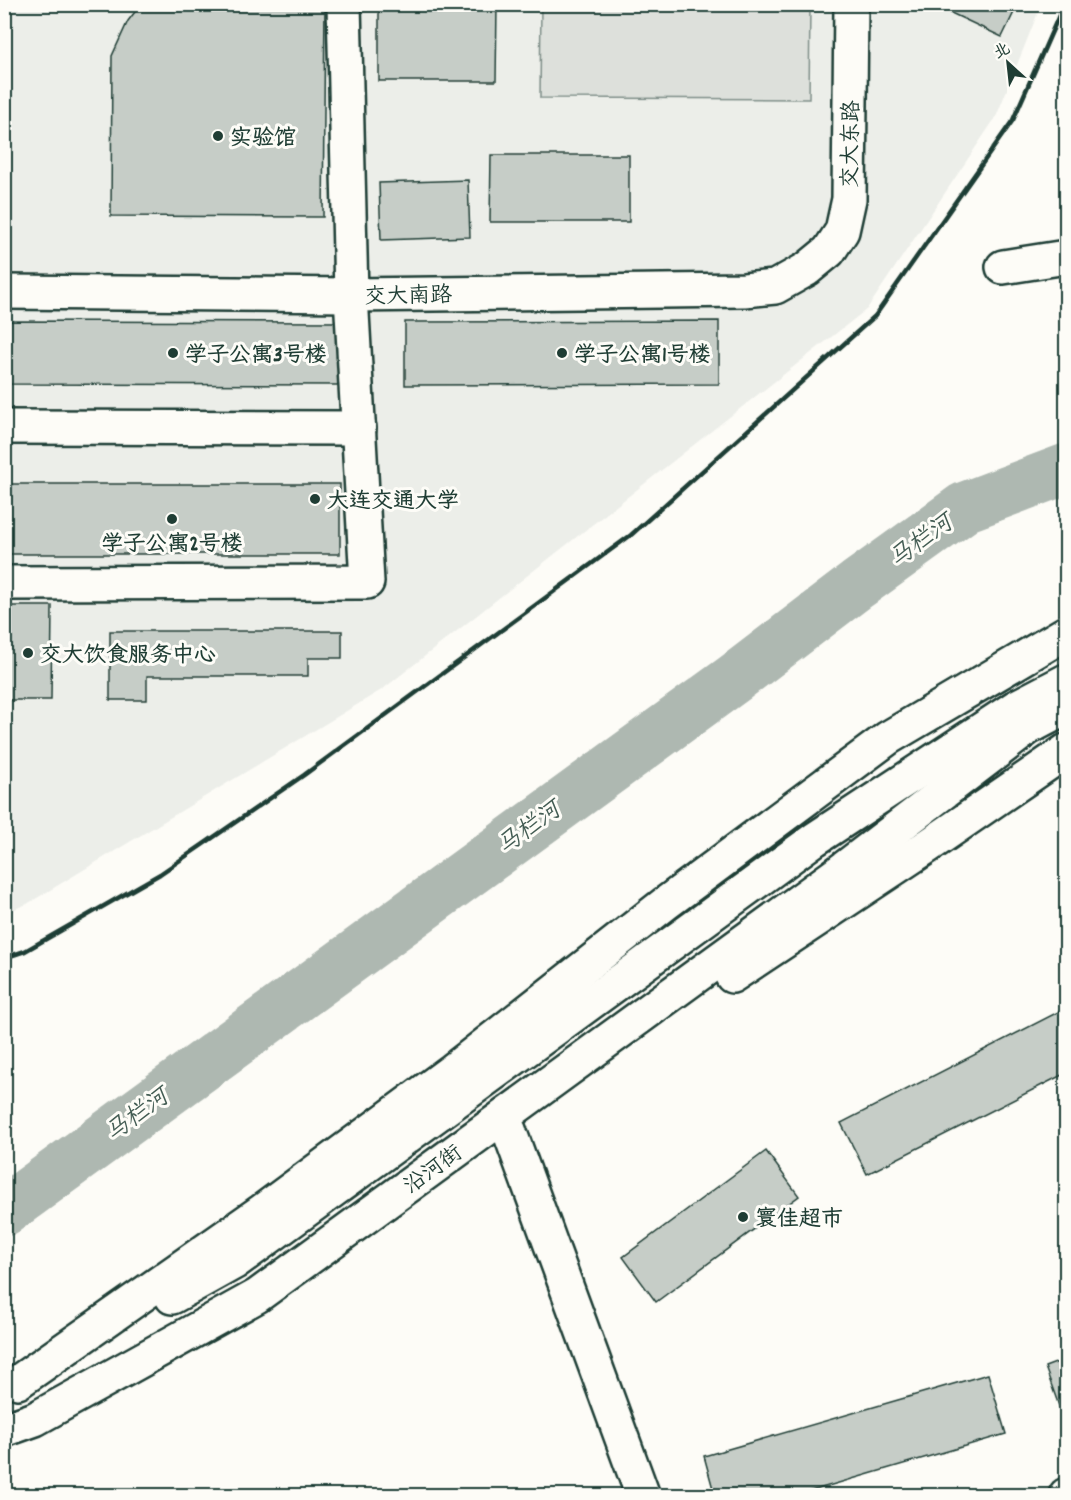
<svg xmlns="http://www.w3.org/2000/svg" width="1071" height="1500" font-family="Dekko,'LXGW WenKai TC',sans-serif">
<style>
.built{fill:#eceee9}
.green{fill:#dde0db;stroke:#7e8e88;stroke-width:1.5}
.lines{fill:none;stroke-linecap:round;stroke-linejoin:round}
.river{stroke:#aeb8b1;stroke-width:51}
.building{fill:#c6cdc7;stroke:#1f3d34;stroke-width:1.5}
.minor-casing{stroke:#1f3d34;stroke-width:38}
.highway-casing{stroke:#1f3d34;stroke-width:38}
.minor{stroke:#fdfcf7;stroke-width:33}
.highway{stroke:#fdfcf7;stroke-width:33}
.rail{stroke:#1f3d34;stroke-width:4.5}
.poi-dot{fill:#1f3d34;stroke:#fdfcf7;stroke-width:2}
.labels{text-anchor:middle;stroke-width:6;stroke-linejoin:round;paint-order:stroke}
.poi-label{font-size:22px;font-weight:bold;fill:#1f3d34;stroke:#fdfcf7;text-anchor:start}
.street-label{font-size:22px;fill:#1f3d34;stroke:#fdfcf7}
.water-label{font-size:24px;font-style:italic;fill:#435c53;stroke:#fdfcf7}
</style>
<rect width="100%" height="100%" fill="#fdfcf7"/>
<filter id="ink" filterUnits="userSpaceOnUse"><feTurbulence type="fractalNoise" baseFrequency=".0167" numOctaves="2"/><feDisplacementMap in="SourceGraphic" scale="12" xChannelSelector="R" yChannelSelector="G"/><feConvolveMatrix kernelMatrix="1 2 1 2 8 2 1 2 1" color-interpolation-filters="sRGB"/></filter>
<g filter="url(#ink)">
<!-- built -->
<polygon class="built" points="5,5 1041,5 996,117 867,309 383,689 27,904 5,913"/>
<!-- green -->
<polygon class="green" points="541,5 810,5 809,99 540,98"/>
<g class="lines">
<!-- river -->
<polyline class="river" points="4,1211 735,678 857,585 965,507 1066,469"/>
</g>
<!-- building -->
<g class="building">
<polygon points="141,4 325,4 323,217 111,216 112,56 128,21"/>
<polygon points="379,4 497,4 496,81 379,81"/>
<polygon points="932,4 1018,4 1002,37"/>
<polygon points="491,155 629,155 629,222 490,222"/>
<polygon points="468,180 470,237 381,240 379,183"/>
<polygon points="4,321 343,322 342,385 4,384"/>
<polygon points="719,321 719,384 405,385 405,322"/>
<rect x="4" y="484" width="336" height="70"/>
<polygon points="4,606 52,606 51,700 4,700"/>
<polygon points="110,631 342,631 342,658 308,658 308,676 147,676 147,700 110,700"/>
<polygon points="1066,1008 1066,1073 867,1174 841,1123"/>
<polygon points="766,1151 799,1196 656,1302 623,1257"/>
<polygon points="1066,1359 1066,1419 1064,1420 1045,1367"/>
<polygon points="988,1374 1006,1434 794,1496 715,1496 704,1456"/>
</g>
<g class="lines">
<defs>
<g id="minor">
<polyline points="1003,267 1066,257"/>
<polyline points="4,292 351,295 744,290 775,287 807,269 829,251 842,231 849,199 851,4"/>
<polyline points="4,427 359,428"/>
<polyline points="4,583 367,582 351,295 344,4"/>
<polyline points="509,1130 643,1496"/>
<polyline points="1066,1496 1066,1495"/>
</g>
<g id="highway">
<polyline points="732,976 928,846 1066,751"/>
<polyline points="172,1297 235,1262 815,839 1016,707 1066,681"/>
<polyline points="18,1382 262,1211 453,1070 666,903 888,738 1066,633"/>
<polyline points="4,1430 35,1419 257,1296 839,872 1028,728 1066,708"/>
</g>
</defs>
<!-- minor casing -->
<use href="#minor" class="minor-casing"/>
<!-- highway casing -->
<use href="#highway" class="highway-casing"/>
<!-- minor -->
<use href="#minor" class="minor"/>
<!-- highway -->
<use href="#highway" class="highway"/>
<!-- rail -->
<polyline class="rail" points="4,958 25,951 160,874 304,775 631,535 875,316 1013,120 1064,4"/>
</g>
</g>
<!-- markers -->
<g class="poi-dot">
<circle cx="218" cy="136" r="6"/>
<circle cx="173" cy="353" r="6"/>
<circle cx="562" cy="353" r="6"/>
<circle cx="315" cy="499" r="6"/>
<circle cx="172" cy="519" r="6"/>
<circle cx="28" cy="653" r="6"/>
<circle cx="743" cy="1217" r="6"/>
</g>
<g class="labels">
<!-- poi labels -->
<g class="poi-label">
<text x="230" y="144">实验馆</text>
<text x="185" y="361">学子公寓3号楼</text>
<text x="574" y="361">学子公寓1号楼</text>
<text x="327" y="507">大连交通大学</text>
<text x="172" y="550" text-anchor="middle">学子公寓2号楼</text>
<text x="40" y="661">交大饮食服务中心</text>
<text x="755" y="1225">寰佳超市</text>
</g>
<!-- street labels -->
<g class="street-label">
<text transform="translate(849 144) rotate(-89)" y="8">交大东路</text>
<text transform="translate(408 294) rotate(-1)" y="8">交大南路</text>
<text transform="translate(432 1168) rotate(-36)" y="8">沿河街</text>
</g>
<!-- water labels -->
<g class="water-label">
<text transform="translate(920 540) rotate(-36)" y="8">马栏河</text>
<text transform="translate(528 827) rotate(-36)" y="8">马栏河</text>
<text transform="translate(136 1114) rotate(-36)" y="8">马栏河</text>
</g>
</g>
<!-- margin -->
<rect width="1071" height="1500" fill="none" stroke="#fdfcf7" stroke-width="24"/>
<rect x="12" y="12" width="1047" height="1476" fill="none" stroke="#1f3d34" stroke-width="2" filter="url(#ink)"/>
<!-- north arrow -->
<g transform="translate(1008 63) rotate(333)" stroke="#fdfcf7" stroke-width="4.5" paint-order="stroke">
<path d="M0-4.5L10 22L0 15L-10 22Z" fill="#1f3d34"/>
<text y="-9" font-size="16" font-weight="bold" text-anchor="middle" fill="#1f3d34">北</text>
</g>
</svg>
